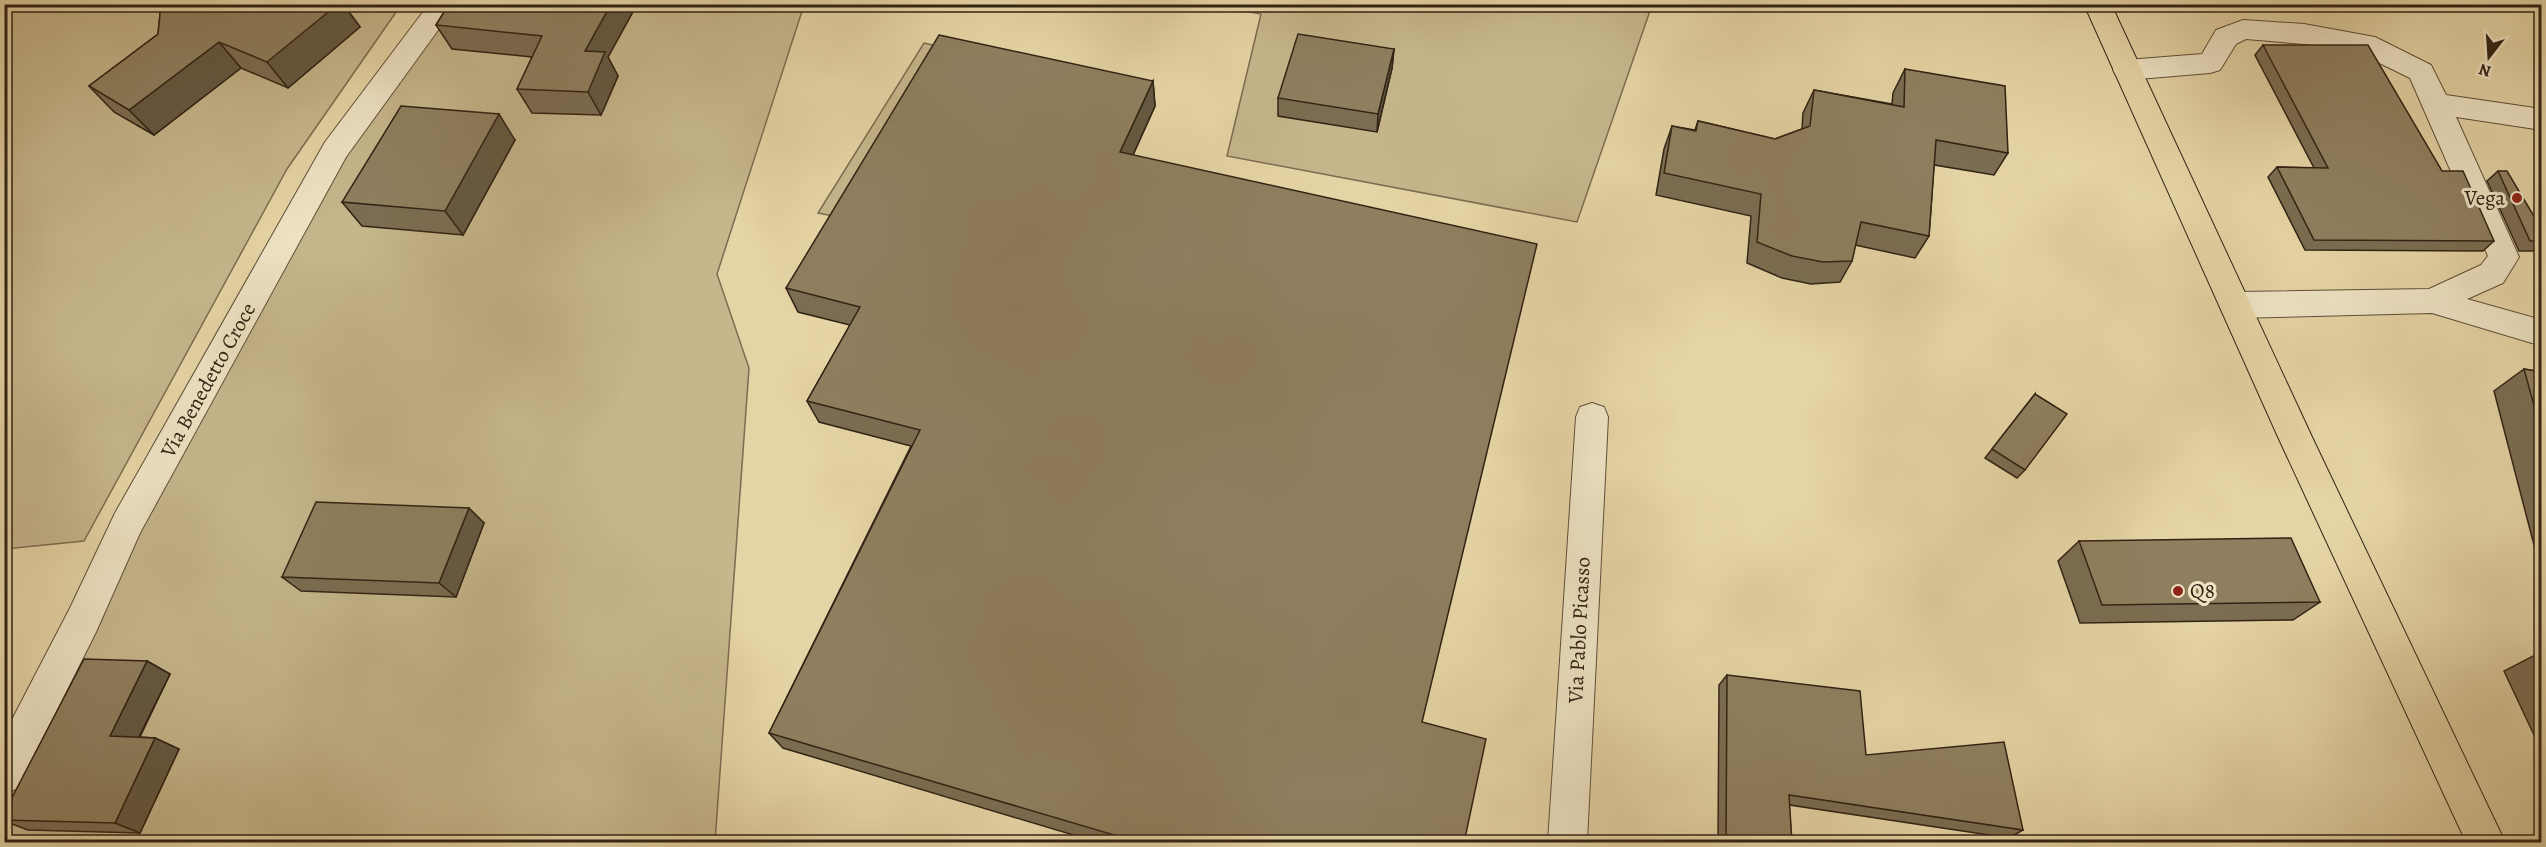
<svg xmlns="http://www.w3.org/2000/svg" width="2546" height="847" font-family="Alegreya,serif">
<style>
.green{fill:#c6b68c;stroke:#7c6c50;stroke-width:1.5}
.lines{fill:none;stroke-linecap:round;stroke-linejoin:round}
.minor-casing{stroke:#5e4f38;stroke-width:2}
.major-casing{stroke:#312314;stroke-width:2}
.minor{fill:#eee3c4;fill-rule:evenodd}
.major{fill:#e5d4a5;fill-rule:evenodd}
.wall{fill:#7b6d52;stroke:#312314;stroke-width:1.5}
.shaded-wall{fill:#645942;stroke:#312314;stroke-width:1.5}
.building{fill:#8f7f5f;stroke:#312314;stroke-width:1.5}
.poi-dot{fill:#8f2418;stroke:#eee3c4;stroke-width:2}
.labels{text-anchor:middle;stroke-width:6;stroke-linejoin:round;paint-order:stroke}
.poi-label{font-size:21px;fill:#312314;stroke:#eee3c4;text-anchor:end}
.street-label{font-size:21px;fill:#312314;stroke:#eee3c4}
</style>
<rect width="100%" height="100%" fill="#e5d4a5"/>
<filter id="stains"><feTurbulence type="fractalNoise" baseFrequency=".00333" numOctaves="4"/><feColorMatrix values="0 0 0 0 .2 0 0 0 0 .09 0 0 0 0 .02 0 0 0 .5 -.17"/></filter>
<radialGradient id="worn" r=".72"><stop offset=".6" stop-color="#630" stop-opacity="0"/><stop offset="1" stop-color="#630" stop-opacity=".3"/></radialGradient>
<!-- green -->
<g class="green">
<polygon points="5,5 401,5 287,169 84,541 5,549"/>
<polygon points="444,5 804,5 717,274 749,368 715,842 5,842 4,775 335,150"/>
<polygon points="1211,5 1652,5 1577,222 1227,156 1261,14"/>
<polygon points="924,43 1028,67 852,220 818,213"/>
</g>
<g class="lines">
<defs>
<g id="minor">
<polygon points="429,4 457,4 346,157 140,533 96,632 18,788 4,794 4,735 70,608 115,513 325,142"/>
<polygon points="2243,20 2304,24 2375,37 2431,65 2446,95 2542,109 2542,130 2456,117 2519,257 2503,283 2467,299 2542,320 2542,346 2432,313 2235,318 2224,314 2219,305 2224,296 2235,292 2429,289 2481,265 2488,256 2410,78 2359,53 2304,44 2246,39 2236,44 2220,70 2210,73 2127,80 2117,77 2113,70 2117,63 2127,60 2202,54 2216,30"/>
<polygon points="1592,403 1604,407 1608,417 1587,842 1548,842 1576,417 1580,407"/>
</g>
<polygon id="major" points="2084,4 2111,4 2312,437 2505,842 2466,842 2278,437"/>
</defs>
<!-- minor casing -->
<use href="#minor" class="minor-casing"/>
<!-- major casing -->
<use href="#major" class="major-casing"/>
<!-- minor -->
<use href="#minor" class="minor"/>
<!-- major -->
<use href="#major" class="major"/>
</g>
<!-- wall -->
<g class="wall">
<polygon points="161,4 343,4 360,27 288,88 241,68 154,135 114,112 89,86 158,34"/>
<polygon points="449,4 633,4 635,8 608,57 618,76 601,115 532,113 517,89 532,57 452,49 436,25"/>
<polygon points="2263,45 2442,171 2494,241 2483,251 2305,250 2268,177 2277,167 2314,168 2255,55"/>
<polygon points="1394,49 1392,68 1377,132 1278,116 1278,98"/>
<polygon points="1905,69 2008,153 1994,175 1934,165 1929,236 1915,258 1855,245 1852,261 1840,282 1811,284 1782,278 1747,263 1751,216 1656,195 1664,149 1672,126 1695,130 1698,121 1775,139 1802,129 1803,113 1814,90 1892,104 1893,93"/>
<polygon points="1153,81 1155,106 1133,155 1422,722 1464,843 1100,843 783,748 769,733 911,446 819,422 807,401 850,325 798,312 786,288"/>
<polygon points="515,140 463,235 362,226 342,202"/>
<polygon points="2498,171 2541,228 2541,248 2538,251 2519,251 2487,181"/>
<polygon points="2524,369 2541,372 2541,572 2494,391"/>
<polygon points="2035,394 2025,470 2017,478 1985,458"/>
<polygon points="484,523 456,597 301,591 282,577"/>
<polygon points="2079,541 2320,602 2293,620 2080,623 2058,561"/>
<polygon points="2539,653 2541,654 2541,750 2504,671"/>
<polygon points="147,661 170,674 140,737 155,738 179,749 140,833 28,830 4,821 4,813"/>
<polygon points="1727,675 1866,755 2023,830 2009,838 1789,805 1792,843 1718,843 1719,685"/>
</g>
<!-- shaded-wall -->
<g class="shaded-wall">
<polygon points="329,4 343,4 360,27 288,88 267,62"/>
<polygon points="611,4 633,4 635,8 608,57 618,76 601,115 588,92 585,51"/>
<polygon points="219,42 241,68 154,135 129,110"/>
<polygon points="1394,49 1392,68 1377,132 1378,114"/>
<polygon points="1153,81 1155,106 1123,177 1120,152"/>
<polygon points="499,114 515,140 463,235 445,211"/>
<polygon points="469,508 484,523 456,597 439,583"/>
<polygon points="147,661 170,674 134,747 110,736"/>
<polygon points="155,738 179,749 140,833 115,823"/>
</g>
<!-- building -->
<g class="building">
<polygon points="161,4 338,4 267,62 219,42 129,110 89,86 158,34"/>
<polygon points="449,4 611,4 585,51 605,52 588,92 517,89 542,36 436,25"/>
<polygon points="1298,34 1394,49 1378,114 1278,98"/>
<polygon points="939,35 1153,81 1120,152 1537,244 1422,722 1486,739 1464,843 1141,843 769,733 920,430 807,401 860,307 786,288"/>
<polygon points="2263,45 2368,45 2442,171 2463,171 2494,241 2314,240 2277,167 2328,168"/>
<polygon points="1905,69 2005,86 2008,153 1936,140 1929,236 1861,222 1852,261 1823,262 1792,256 1757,242 1761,194 1664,173 1672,126 1696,131 1698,121 1775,139 1810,126 1814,90 1904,107"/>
<polygon points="401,106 499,114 445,211 342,202"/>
<polygon points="2498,171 2507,171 2541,228 2541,241 2530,241"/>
<polygon points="2524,369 2541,372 2541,431"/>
<polygon points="2035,394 2067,414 2025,470 1992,449"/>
<polygon points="316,502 469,508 439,583 282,577"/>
<polygon points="2291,538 2320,602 2102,605 2079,541"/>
<polygon points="84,659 147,661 110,736 155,738 115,823 4,820 4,813"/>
<polygon points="1727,675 1860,691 1866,755 2004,742 2023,830 1789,795 1792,843 1726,843"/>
<polygon points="2206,840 2237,843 2207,843"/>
</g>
<!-- markers -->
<g class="poi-dot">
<circle cx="2517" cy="198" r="6"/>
<circle cx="2178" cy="591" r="6"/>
</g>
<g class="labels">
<!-- poi labels -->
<g class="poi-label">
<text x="2505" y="205">Vega</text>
<text x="2190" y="598" text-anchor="start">Q8</text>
</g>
<!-- street labels -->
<g class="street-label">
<text transform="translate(208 380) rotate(-61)" y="7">Via Benedetto Croce</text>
<text transform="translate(1579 630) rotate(-87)" y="7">Via Pablo Picasso</text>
</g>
</g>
<!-- margin -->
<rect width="2546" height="847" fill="none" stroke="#e5d4a5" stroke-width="24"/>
<rect x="6" y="6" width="2534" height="835" fill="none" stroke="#312314" stroke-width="3"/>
<rect x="12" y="12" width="2522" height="823" fill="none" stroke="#312314" stroke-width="1.5"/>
<!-- north arrow -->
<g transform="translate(2489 57) rotate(197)" stroke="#eee3c4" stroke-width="4.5" paint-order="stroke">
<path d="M0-4.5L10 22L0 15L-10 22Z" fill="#312314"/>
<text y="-9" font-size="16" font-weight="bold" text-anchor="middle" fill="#312314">N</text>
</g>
<rect width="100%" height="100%" filter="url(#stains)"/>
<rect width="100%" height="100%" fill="url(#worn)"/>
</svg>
